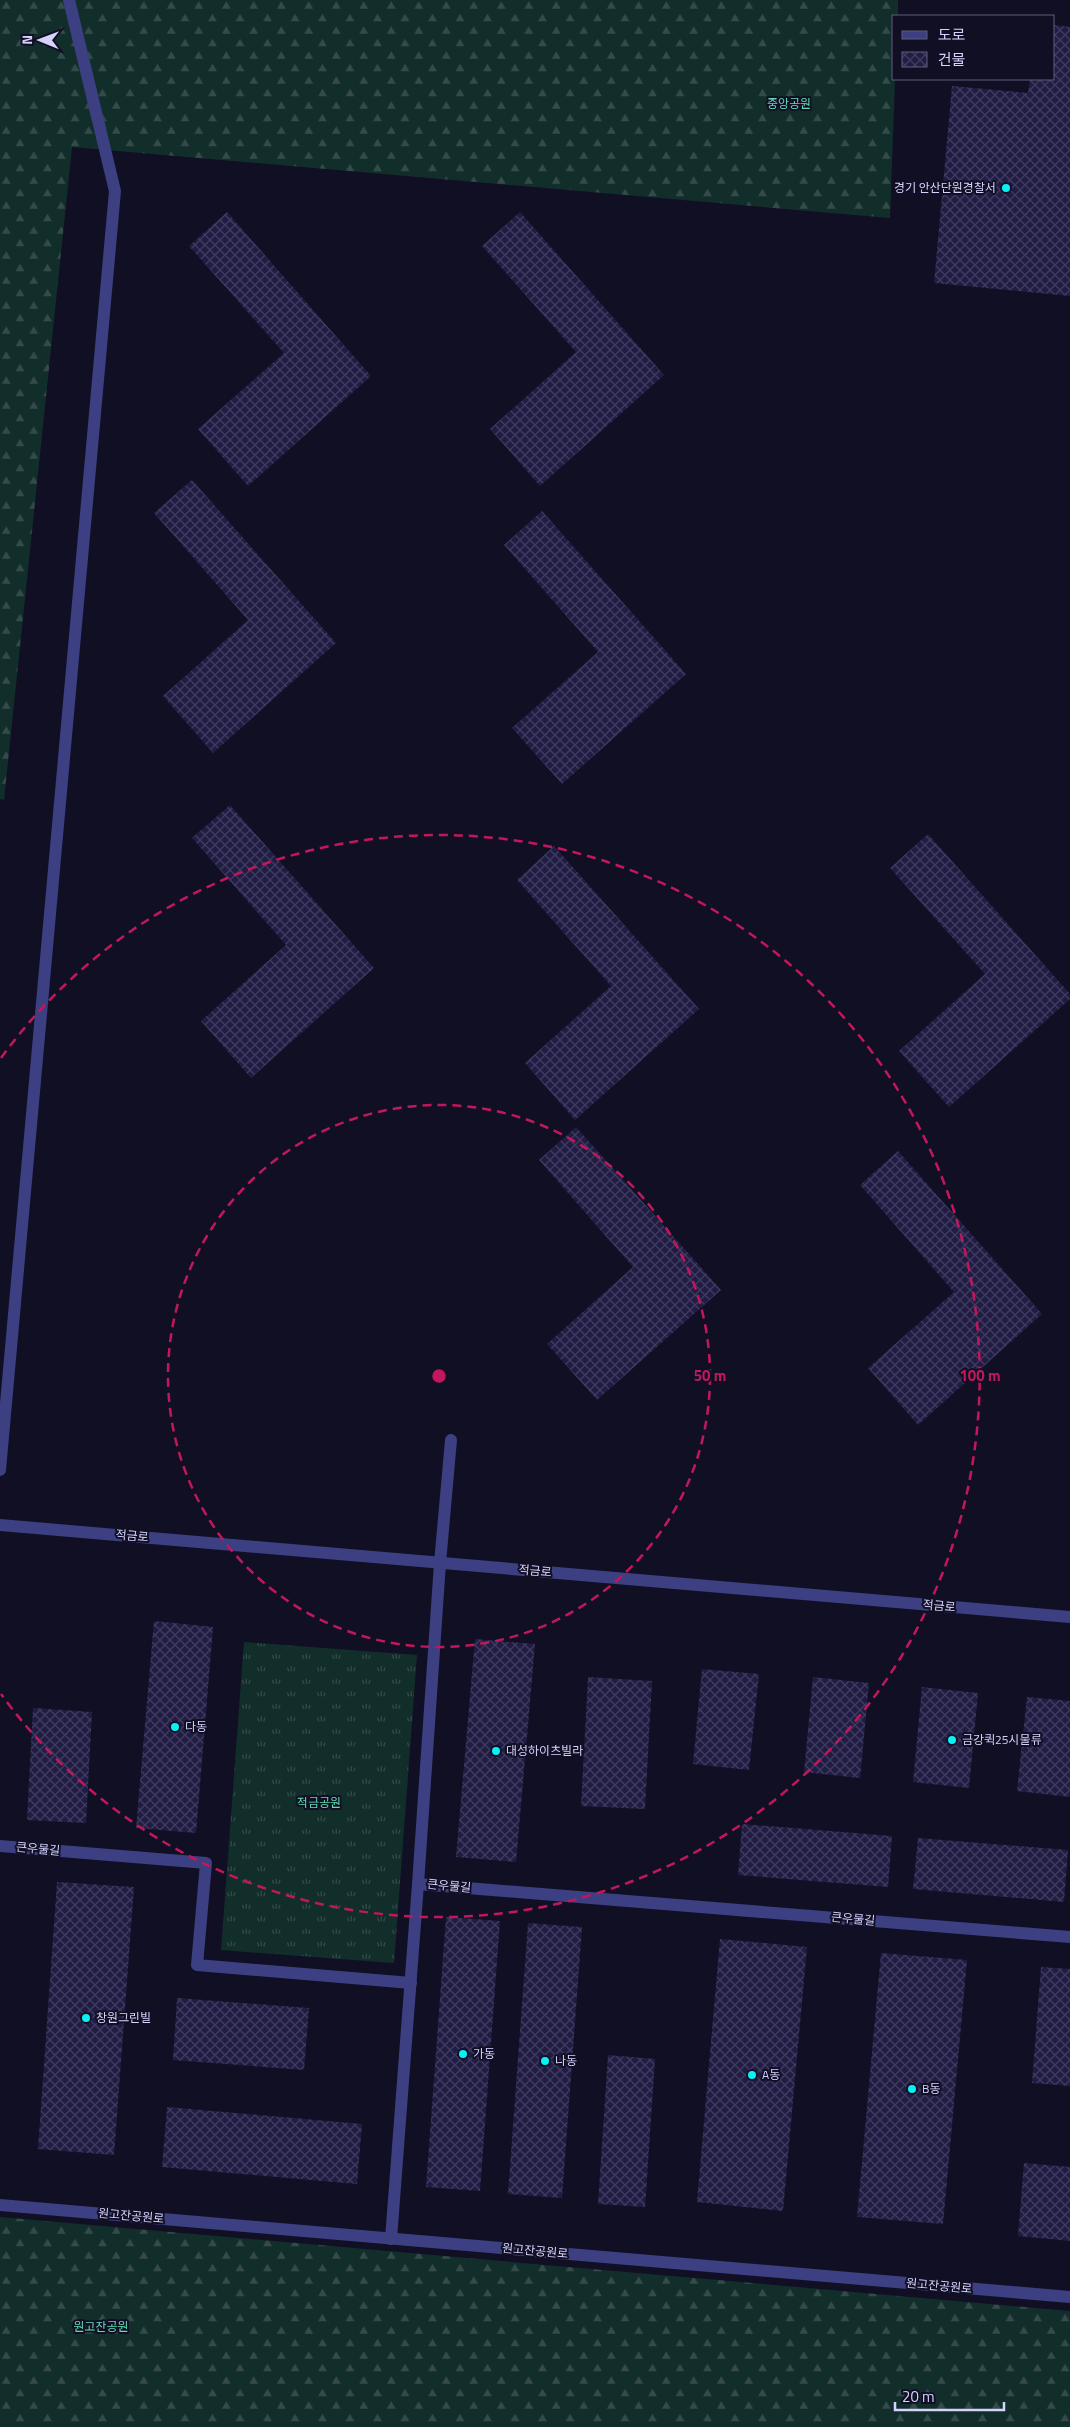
<svg xmlns="http://www.w3.org/2000/svg" width="1070" height="2427" font-family="'Titillium Web','Noto Sans KR',sans-serif">
<style>
.grass{fill:url(#grass-tufts)}
.forest{fill:url(#forest-firs)}
.building{fill:url(#building-cross-hatch)}
.lines{fill:none;stroke-linecap:round;stroke-linejoin:round}
.service{stroke:#3c3f81;stroke-width:12}
.minor{stroke:#3c3f81;stroke-width:12}
.tertiary{stroke:#3c3f81;stroke-width:12}
.ring{fill:none;stroke:#c2185b;stroke-width:2.5;stroke-dasharray:9 6}
.poi-dot{fill:#08f1f5;stroke:#110f24;stroke-width:2}
.labels{text-anchor:middle;stroke-width:4;stroke-linejoin:round;paint-order:stroke}
.park-label{font-size:12px;fill:#61dbb3;stroke:#110f24}
.poi-label{font-size:12px;fill:#d5d3fe;stroke:#110f24;text-anchor:start}
.street-label{font-size:12px;fill:#d5d3fe;stroke:#110f24}
.centre{fill:#c2185b;stroke:#110f24;stroke-width:2.5}
.ring-label{font-size:15px;text-anchor:middle;font-weight:bold;fill:#c2185b;stroke:#110f24;stroke-width:4;stroke-linejoin:round;paint-order:stroke}
</style>
<defs>
<pattern id="grass-tufts" width="24" height="20" patternUnits="userSpaceOnUse" patternTransform="scale(1.25)"><rect width="24" height="20" fill="#122e2a"/><path d="M3 7l-1-3M5 7V3M7 7l1-3M15 17l-1-3M17 17v-4M19 17l1-3" fill="none" stroke="#344b4a"/></pattern>
<pattern id="forest-firs" width="22" height="20" patternUnits="userSpaceOnUse" patternTransform="scale(1.25)"><rect width="22" height="20" fill="#122e2a"/><path d="M5 1l3.5 6h-7zM16 11l3.5 6h-7z" fill="#344b4a"/></pattern>
<pattern id="building-cross-hatch" width="8" height="8" patternUnits="userSpaceOnUse" patternTransform="scale(1.25)"><rect width="8" height="8" fill="#211c44"/><path d="M0 0l8 8M0 8l8-8" fill="none" stroke="#403c60"/></pattern>
</defs>
<rect width="100%" height="100%" fill="#110f24"/>
<!-- grass -->
<polygon class="grass" points="244,1642 417,1655 394,1963 221,1950"/>
<!-- forest -->
<g class="forest">
<polygon points="0,0 898,0 898,16 894,16 895,79 890,218 72,147 4,800 0,799"/>
<polygon points="0,2217 1070,2311 1070,2427 0,2427"/>
</g>
<!-- building -->
<g class="building">
<polygon points="1054,25 1070,27 1070,296 934,283 952,86 1028,93 1030,79 1054,79"/>
<polygon points="227,212 371,376 248,486 198,429 284,353 189,246"/>
<polygon points="520,212 664,375 540,486 490,429 576,352 482,246"/>
<polygon points="192,480 336,643 213,753 163,696 248,620 154,513"/>
<polygon points="542,511 686,674 562,784 512,728 598,652 504,545"/>
<polygon points="230,805 374,968 251,1078 201,1021 286,945 192,838"/>
<polygon points="928,834 1070,994 1070,999 949,1107 899,1051 985,974 890,868"/>
<polygon points="554,846 699,1009 575,1120 525,1063 611,986 517,880"/>
<polygon points="576,1127 721,1290 597,1400 547,1344 633,1267 539,1160"/>
<polygon points="898,1151 1042,1314 918,1425 868,1368 954,1292 860,1185"/>
<polygon points="154,1621 213,1627 196,1833 136,1828"/>
<polygon points="475,1639 535,1644 516,1862 456,1857"/>
<polygon points="702,1669 759,1674 749,1770 693,1764"/>
<polygon points="588,1677 652,1681 645,1809 581,1806"/>
<polygon points="813,1677 869,1683 860,1778 804,1772"/>
<polygon points="922,1687 978,1693 969,1788 913,1782"/>
<polygon points="1027,1697 1070,1701 1070,1797 1017,1791"/>
<polygon points="33,1708 92,1712 86,1823 27,1820"/>
<polygon points="742,1824 892,1836 888,1887 738,1875"/>
<polygon points="918,1838 1068,1850 1064,1902 913,1889"/>
<polygon points="57,1882 134,1887 114,2155 38,2149"/>
<polygon points="446,1917 500,1921 480,2191 426,2187"/>
<polygon points="528,1923 582,1927 562,2198 508,2194"/>
<polygon points="720,1939 807,1947 783,2211 697,2202"/>
<polygon points="881,1953 967,1960 943,2224 857,2217"/>
<polygon points="1041,1967 1070,1969 1070,2086 1032,2083"/>
<polygon points="177,1998 309,2008 304,2070 173,2060"/>
<polygon points="608,2055 655,2059 645,2207 598,2204"/>
<polygon points="167,2107 362,2124 357,2184 162,2167"/>
<polygon points="1024,2163 1070,2167 1070,2241 1018,2236"/>
</g>
<g class="lines">
<!-- service -->
<polyline class="service" points="0,1470 115,191 69,0"/>
<!-- minor -->
<g class="minor">
<polyline points="0,1846 206,1863 197,1965 411,1983"/>
<polyline points="418,1884 1070,1937"/>
<polyline points="0,2205 1070,2297"/>
<polyline points="391,2239 418,1884 440,1563 451,1440"/>
</g>
<!-- tertiary -->
<polyline class="tertiary" points="0,1525 1070,1617"/>
</g>
<!-- distance rings -->
<g class="ring">
<circle cx="439" cy="1376" r="271"/>
<path d="M1 1058A541 541 0 1 1 1 1694"/>
</g>
<!-- markers -->
<g class="poi-dot">
<circle cx="1006" cy="188" r="5"/>
<circle cx="175" cy="1727" r="5"/>
<circle cx="952" cy="1740" r="5"/>
<circle cx="496" cy="1751" r="5"/>
<circle cx="86" cy="2018" r="5"/>
<circle cx="463" cy="2054" r="5"/>
<circle cx="545" cy="2061" r="5"/>
<circle cx="752" cy="2075" r="5"/>
<circle cx="912" cy="2089" r="5"/>
</g>
<g class="labels">
<!-- park labels -->
<g class="park-label">
<text x="789" y="108">중앙공원</text>
<text x="319" y="1807">적금공원</text>
<text x="101" y="2331">원고잔공원</text>
</g>
<!-- poi labels -->
<g class="poi-label">
<text x="996" y="192" text-anchor="end">경기 안산단원경찰서</text>
<text x="185" y="1731">다동</text>
<text x="962" y="1744">금강퀵25시물류</text>
<text x="506" y="1755">대성하이츠빌라</text>
<text x="96" y="2022">창원그린빌</text>
<text x="473" y="2058">가동</text>
<text x="555" y="2065">나동</text>
<text x="762" y="2079">A동</text>
<text x="922" y="2093">B동</text>
</g>
<!-- street labels -->
<g class="street-label">
<text transform="translate(132 1536) rotate(5)" y="4">적금로</text>
<text transform="translate(535 1571) rotate(5)" y="4">적금로</text>
<text transform="translate(939 1606) rotate(5)" y="4">적금로</text>
<text transform="translate(38 1849) rotate(5)" y="4">큰우물길</text>
<text transform="translate(449 1886) rotate(5)" y="4">큰우물길</text>
<text transform="translate(853 1919) rotate(5)" y="4">큰우물길</text>
<text transform="translate(131 2216) rotate(5)" y="4">원고잔공원로</text>
<text transform="translate(535 2251) rotate(5)" y="4">원고잔공원로</text>
<text transform="translate(939 2286) rotate(5)" y="4">원고잔공원로</text>
</g>
</g>
<circle cx="439" cy="1376" r="8" class="centre"/>
<g class="ring-label">
<text x="710" y="1381">50 m</text>
<text x="980" y="1381">100 m</text>
</g>
<!-- legend -->
<rect x="892" y="15" width="162" height="65" fill="#110f24" stroke="#5f5d7b"/>
<rect x="902" y="31" width="25" height="8" fill="#3c3f81" stroke="#5f5d7b"/>
<text x="938" y="40" font-size="15" fill="#d5d3fe">도로</text>
<rect x="902" y="52" width="25" height="15" fill="url(#building-cross-hatch)" stroke="#5f5d7b"/>
<text x="938" y="65" font-size="15" fill="#d5d3fe">건물</text>
<!-- north arrow -->
<g transform="translate(40 40) rotate(271)" stroke="#110f24" stroke-width="4" paint-order="stroke">
<path d="M0-4L9 19L0 12L-9 19Z" fill="#d5d3fe"/>
<text y="-8" font-size="14" font-weight="bold" text-anchor="middle" fill="#d5d3fe">N</text>
</g>
<!-- scale -->
<path d="M895 2402v8h109v-8" fill="none" stroke="#d5d3fe" stroke-width="2.5"/>
<text x="902" y="2402" font-size="15" fill="#d5d3fe" stroke="#110f24" stroke-width="4" paint-order="stroke">20 m</text>
</svg>
